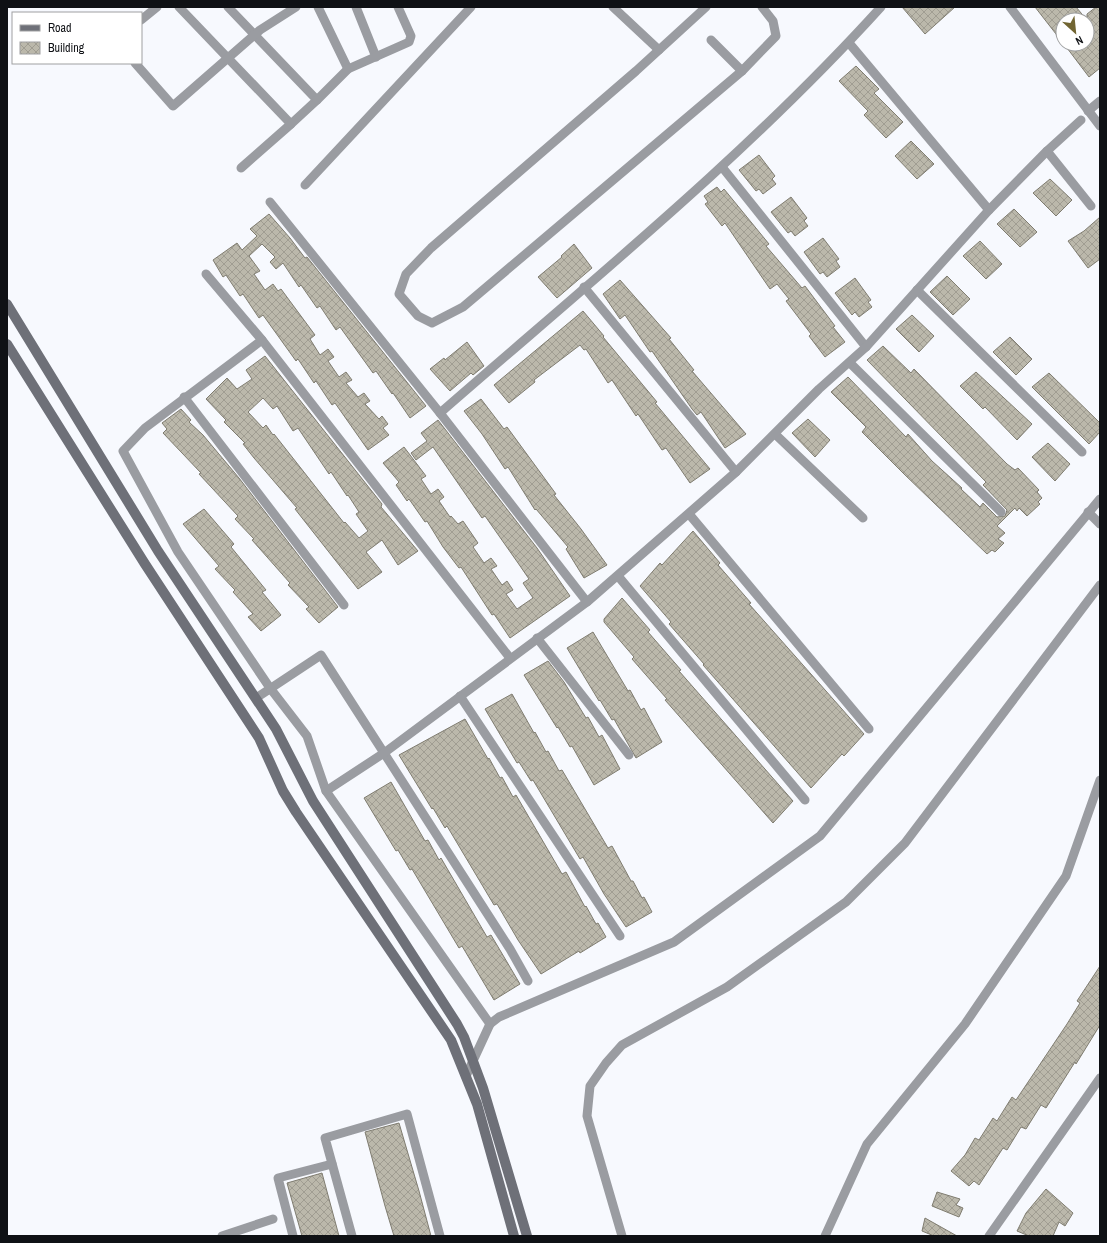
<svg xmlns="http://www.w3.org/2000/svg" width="1107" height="1243" font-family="'Archivo Narrow',sans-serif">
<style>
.building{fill:url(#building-cross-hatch);stroke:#7f7c70;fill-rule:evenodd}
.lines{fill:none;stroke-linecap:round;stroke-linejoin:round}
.street{stroke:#9a9ca1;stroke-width:9}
.secondary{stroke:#6e7078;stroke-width:10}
</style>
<defs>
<pattern id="building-cross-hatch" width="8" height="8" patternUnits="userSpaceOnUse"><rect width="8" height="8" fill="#bbb8ab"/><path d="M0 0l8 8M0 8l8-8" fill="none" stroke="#a09d92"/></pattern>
</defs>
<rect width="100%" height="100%" fill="#f7f9fe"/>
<!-- building -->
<g class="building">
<polygon points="902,7 955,7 925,34"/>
<polygon points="1035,7 1076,7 1087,20 1063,20 1063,43"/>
<polygon points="1096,7 1100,7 1100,68 1089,77 1064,44 1087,44 1087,14"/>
<polygon points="856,66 879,89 874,93 903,122 886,138 864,115 868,111 839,81"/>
<polygon points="911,141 934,164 917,179 895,156"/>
<polygon points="759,155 775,176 772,179 776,184 763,194 759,189 756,191 739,170"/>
<polygon points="1050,179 1072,200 1056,216 1033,193"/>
<polygon points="717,187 721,192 724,189 769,244 766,246 802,288 805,286 835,326 833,327 845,342 825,357 809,336 811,334 786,301 789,299 777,284 770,289 725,223 722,226 705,204 708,202 704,196"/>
<polygon points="791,197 807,218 804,221 808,226 795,236 791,231 788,233 771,212"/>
<polygon points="1014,209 1037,232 1020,247 997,224"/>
<polygon points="269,214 290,238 305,258 307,257 426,406 410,418 393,393 392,394 376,371 373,373 340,327 336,330 320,306 317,308 301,285 299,287 283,263 276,269 270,262 275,257 262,244 249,256 260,271 254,274 265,290 273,284 278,291 281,289 315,335 310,339 320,355 328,349 334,357 328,361 339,377 346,372 352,380 346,383 358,397 364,393 370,401 365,404 379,419 382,416 388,424 383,428 389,435 368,450 335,403 332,405 316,381 314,383 298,359 296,361 263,315 259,318 243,294 240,296 226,275 223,277 213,260 237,243 242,250 257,236 250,229"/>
<polygon points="1100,217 1100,259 1088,268 1068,241 1084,231"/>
<polygon points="823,238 839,259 836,261 840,267 827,277 823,272 820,274 804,252"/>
<polygon points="980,241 1002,264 986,279 963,256"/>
<polygon points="574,244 592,268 557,298 538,277 562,257 561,256"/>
<polygon points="947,276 970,299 953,315 930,292"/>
<polygon points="855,278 871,300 868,302 872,307 859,317 855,312 852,315 835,293"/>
<polygon points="620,280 671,338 669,339 694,370 692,371 746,434 725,448 701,412 697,415 692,409 652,351 650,352 625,315 620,319 603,294"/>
<polygon points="583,311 604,336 603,337 657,402 655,403 710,469 690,483 666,448 662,450 638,414 636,416 612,380 608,383 586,349 584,350 580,345 534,380 535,382 509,403 494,385"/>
<polygon points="912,315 934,336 919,352 896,329"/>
<polygon points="1010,337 1032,359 1016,375 993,352"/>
<polygon points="467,342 484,366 473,375 471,373 450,391 430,369 444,358 445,360"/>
<polygon points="883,346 911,373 914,369 1007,464 1015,470 1018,468 1039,490 1037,492 1042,498 1038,502 1040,504 1027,516 1019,508 1017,511 1015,508 997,526 1005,533 998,539 1004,543 995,552 992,550 987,554 904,474 862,432 866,427 831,392 848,377 906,437 908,434 932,461 962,488 961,489 980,507 983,503 997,517 1005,516 1007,510 983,485 986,482 867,360"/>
<path d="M265 356 382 504 381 507 418 551 398 565 382 540 366 552 382 572 358 589 295 509 297 508 254 458 243 444 245 443 224 422 226 420 206 399 227 378 237 389 252 379 246 370ZM263 398 273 409 277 406 293 431 298 428 329 474 331 472 347 496 348 495 359 512 356 514 368 531 359 538 345 522 344 523 274 434 273 435 266 425 263 428 248 412Z"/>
<polygon points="976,372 1032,424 1017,440 985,407 983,409 960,386"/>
<polygon points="1049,373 1100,423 1100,432 1089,444 1032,387"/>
<polygon points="481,399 504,429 507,427 556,494 554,495 581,529 607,565 584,578 566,549 568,547 536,509 535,510 508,467 505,469 482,434 464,411"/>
<polygon points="181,409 191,420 189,422 203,435 239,478 338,607 319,623 306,609 309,607 288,585 290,583 252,540 254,539 235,519 238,516 199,474 201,473 163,433 167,429 162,423"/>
<polygon points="808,419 830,440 815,457 792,433"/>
<polygon points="438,420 537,548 570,596 510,638 494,614 492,615 461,567 459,568 443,547 427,521 425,522 409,499 407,501 396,485 399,482 383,463 404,447 426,476 421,479 431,494 438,489 444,497 439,501 450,517 451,516 458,524 463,521 478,543 473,547 484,563 491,558 497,566 491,569 502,585 507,581 513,590 506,594 517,609 533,598 523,583 529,579 518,563 485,516 482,518 433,447 416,460 411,453 427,441 421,433"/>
<polygon points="1048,443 1070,464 1055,481 1032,457"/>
<polygon points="204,509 234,544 231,547 266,590 262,592 281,615 261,631 248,617 253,614 233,592 235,590 215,569 219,566 183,524"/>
<polygon points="693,531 720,563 718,565 751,603 749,604 864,734 844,756 842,754 811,788 703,665 704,664 669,624 671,622 640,586 660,563 662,565"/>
<polygon points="622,598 650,630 648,632 681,670 679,671 793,801 773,823 665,700 667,699 632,659 634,657 604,622 604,619"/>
<polygon points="593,632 628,691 630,690 641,710 644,708 662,742 636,758 614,719 612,720 600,700 599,701 567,648"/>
<polygon points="548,661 564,682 586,718 588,717 599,737 602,735 620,769 594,785 572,746 570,747 558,727 557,728 524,675"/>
<polygon points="512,694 534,733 535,732 546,752 548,751 559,771 562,770 608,848 612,846 631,881 633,881 642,898 644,897 652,912 626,927 604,894 583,857 580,859 533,780 531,781 519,762 517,763 485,709"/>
<polygon points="465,719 488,759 489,758 500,778 502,777 513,797 516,795 562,874 566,872 585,907 586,906 596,924 598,923 606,937 580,953 579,951 541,974 518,940 497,904 494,905 447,826 445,828 433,808 432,809 399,755"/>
<polygon points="391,782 425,841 428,840 439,860 441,858 487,937 491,935 520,984 494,1000 462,946 459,948 412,869 410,870 398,850 396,851 364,798"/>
<polygon points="1100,966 1100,1025 1076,1064 1075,1062 1046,1108 1041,1105 1026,1129 1021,1127 1007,1150 1003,1148 979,1185 974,1181 969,1186 951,1171 965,1155 975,1138 979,1140 993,1118 997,1121 1012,1097 1016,1100 1067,1024 1080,1003 1077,1001"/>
<polygon points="399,1123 419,1191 431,1236 394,1236 385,1206 365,1132"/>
<polygon points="322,1173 339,1236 302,1236 287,1183"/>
<polygon points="1046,1189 1073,1213 1065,1226 1059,1222 1053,1236 1029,1236 1017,1231 1026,1213"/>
<polygon points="937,1192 960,1199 956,1205 963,1208 959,1217 932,1206"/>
<polygon points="925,1218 957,1236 934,1236 922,1231"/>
</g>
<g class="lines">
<!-- street -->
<g class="street">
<polyline points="179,7 291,124 241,168"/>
<polyline points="228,7 317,100 291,124"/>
<polyline points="318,7 348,69"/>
<polyline points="356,7 376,57"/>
<polyline points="613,7 659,50"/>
<polyline points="706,7 636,71 431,248 406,274 399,294 418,316 432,323 463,307 742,71 776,36 773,21 762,7"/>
<polyline points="1010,7 1100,126"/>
<polyline points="141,20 157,7"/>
<polyline points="711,40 742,71"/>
<polyline points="849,43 989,210"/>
<polyline points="135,63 173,106 260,30 296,7"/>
<polyline points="317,100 348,69 409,42 411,36 398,7"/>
<polyline points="1088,111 1100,101"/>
<polyline points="1047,151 1091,206"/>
<polyline points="722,167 866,347"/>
<polyline points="305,185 471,7"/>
<polyline points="270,202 440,413 587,602"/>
<polyline points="206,274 262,340"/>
<polyline points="584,287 736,472"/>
<polyline points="917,290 1082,452"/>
<polyline points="850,363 1001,512"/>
<polyline points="184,397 344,605"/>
<path d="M440 413C590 282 747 155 881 7"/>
<polyline points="775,434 863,518"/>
<polyline points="1088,512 1100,524"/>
<polyline points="689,514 869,729"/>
<polyline points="618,576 805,800"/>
<polyline points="537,638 629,755"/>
<polyline points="460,696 620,936"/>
<polyline points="256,698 321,655 510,949 528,981"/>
<polyline points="326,791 384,753 587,602 736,472 819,389 866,347 989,210 1047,151 1081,120"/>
<polyline points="490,1024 326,791 307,736 270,688 178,552 123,451 145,428 262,340 510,658"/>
<polyline points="466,1076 490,1024 499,1017 674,942 820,836 1100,499"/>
<polyline points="222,1236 273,1219"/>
<polyline points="293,1236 278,1178 332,1164"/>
<polyline points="352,1236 325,1138 407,1114 440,1236"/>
<polyline points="622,1236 587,1116 590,1086 606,1063 622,1045 727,987 846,902 905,843 1100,585"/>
<polyline points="825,1236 867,1144 965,1024 1066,876 1100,780"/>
<polyline points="989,1236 1100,1078"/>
</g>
<!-- secondary -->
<g class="secondary">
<polyline points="7,304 158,551 276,729 313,801 457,1024 464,1037 483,1088 527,1236"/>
<polyline points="7,344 145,564 259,738 283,791 296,812 451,1040 477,1104 514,1236"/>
</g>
</g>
<!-- border -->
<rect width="1107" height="1243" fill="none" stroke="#0f1115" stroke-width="16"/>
<!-- legend -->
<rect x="12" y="12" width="130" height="52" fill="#ffffff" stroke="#9fa0a1"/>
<rect x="20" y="25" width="20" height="6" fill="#6e7078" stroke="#9fa0a1"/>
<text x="48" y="32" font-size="12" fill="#0f1115">Road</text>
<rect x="20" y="42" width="20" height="12" fill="url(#building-cross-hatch)" stroke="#9fa0a1"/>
<text x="48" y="52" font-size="12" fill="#0f1115">Building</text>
<!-- north arrow -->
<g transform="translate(1075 32) rotate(153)"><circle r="19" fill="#ffffff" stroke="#9fa0a1"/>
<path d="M0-3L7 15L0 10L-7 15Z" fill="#716532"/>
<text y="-6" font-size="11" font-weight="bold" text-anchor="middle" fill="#0f1115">N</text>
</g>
</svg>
